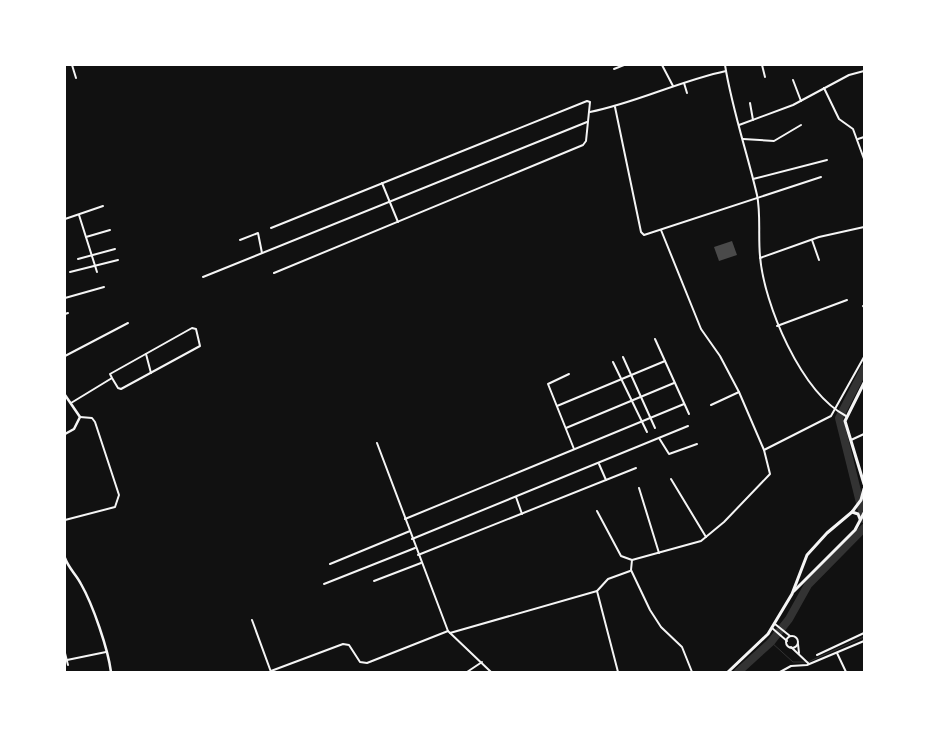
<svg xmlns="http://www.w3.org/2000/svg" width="929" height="737" font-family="'Space Grotesk',sans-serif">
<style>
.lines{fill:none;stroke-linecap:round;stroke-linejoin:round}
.stream{stroke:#333;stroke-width:1}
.river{stroke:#333;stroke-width:8}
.building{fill:#4a4a4a}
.minor{stroke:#f5f5f5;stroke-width:2}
.tertiary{stroke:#f5f5f5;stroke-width:2.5}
.secondary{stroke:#f5f5f5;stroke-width:3}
</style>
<rect width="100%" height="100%" fill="#111"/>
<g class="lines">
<!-- stream -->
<polyline class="stream" points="771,642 793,662 808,662 864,637"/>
<!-- river -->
<g class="river">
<polyline points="864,369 839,418 864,519"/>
<polyline points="738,672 771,642 789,619 808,585 864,528"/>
</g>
</g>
<!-- building -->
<polygon class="building" points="732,241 737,255 719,261 714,247"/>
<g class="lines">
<!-- minor -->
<g class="minor">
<polyline points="72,65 76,78"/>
<polyline points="662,65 673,86"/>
<path d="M725 65C732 109 747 152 757 195 761 214 758 236 760 256 764 305 801 392 846 416"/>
<polyline points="762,65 765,77"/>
<polyline points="614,69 624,65"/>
<polyline points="793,80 801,101"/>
<polyline points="684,83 687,93"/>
<polyline points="824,88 839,119 853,129 864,159"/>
<polyline points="750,103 753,120"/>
<polyline points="615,107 641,232 644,235 821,177"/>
<path d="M590 112C636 103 679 81 726 71"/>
<polyline points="739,125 793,105 849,75 864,71"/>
<polyline points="743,139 774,141 801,125"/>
<polyline points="858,139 864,137"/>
<polyline points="753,179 827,160"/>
<polyline points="382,183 398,222"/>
<polyline points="79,215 97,272"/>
<polyline points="65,219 103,206"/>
<polyline points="271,228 587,101 590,102 586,141 583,145 274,273"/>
<polyline points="661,230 701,329 720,356 739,392 764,450 770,474 724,522 701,541 632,560 631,570 650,610 661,627 682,647 692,672"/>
<polyline points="86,237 110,230"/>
<polyline points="240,240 258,233 262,253"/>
<polyline points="812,240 819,260"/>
<polyline points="760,258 819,237 864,227"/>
<polyline points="78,259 115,249"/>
<polyline points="70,272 118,260"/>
<polyline points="203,277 587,122"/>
<polyline points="65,298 104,287"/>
<polyline points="863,306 864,307"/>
<polyline points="65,314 68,313"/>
<polyline points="777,326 847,300"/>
<polyline points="655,339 689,414"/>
<polyline points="146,354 151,373"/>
<polyline points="65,356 128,323"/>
<polyline points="623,357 655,428"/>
<polyline points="613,362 647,432"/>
<polyline points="569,374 548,384 574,449"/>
<polyline points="71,403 112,378 110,374 192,328 196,329 200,346 121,389 118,388 112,378"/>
<polyline points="711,405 739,392"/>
<polyline points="557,406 665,361"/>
<polyline points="566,428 674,383"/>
<polyline points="659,438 669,454 697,444"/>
<polyline points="851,440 864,434"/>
<polyline points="377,443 448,631 491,672"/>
<polyline points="764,450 831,416 864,357"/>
<polyline points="599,464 606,480"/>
<polyline points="671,479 706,537"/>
<polyline points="639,488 659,553"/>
<polyline points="516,497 522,514"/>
<polyline points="597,511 621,556 632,560"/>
<polyline points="405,519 684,404"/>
<polyline points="65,520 115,507 119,495 95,422 92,418 80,417"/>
<polyline points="412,539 688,426"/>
<polyline points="418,555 636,468"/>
<polyline points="330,564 410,531"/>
<polyline points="374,581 421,563"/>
<polyline points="324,584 415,548"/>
<polyline points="597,591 618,672"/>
<polyline points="597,591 608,579 630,571"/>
<polyline points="252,620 271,672"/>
<polyline points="775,624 790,636"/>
<polyline points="772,628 787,641"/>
<polyline points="450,633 597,591"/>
<circle cx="792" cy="642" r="6"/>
<polyline points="798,644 799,653"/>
<polyline points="791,647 809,664"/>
<polyline points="65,653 68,665"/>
<polyline points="837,653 846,672"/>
<polyline points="817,655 864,633"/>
<polyline points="67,660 106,652"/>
<polyline points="271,671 343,644 349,645 360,662 367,663 448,631"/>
<polyline points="467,672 482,662"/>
<polyline points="780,672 791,666 807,665 864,641"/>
</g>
<!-- tertiary -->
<g class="tertiary">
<polyline points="65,395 80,417 74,429 65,434"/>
<path d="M65 558C69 569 76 574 81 584 93 605 108 649 111 672"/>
</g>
<!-- secondary -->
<g class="secondary">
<polyline points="864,383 845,421 864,484"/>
<polyline points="852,512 858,514 860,519"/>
<polyline points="794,591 855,530 864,513"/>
<polyline points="728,672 768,634 792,594 807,555 827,533 852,512 861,500 864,489"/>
</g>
</g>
<!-- border -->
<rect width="929" height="737" fill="none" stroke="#ffffff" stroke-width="132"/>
</svg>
